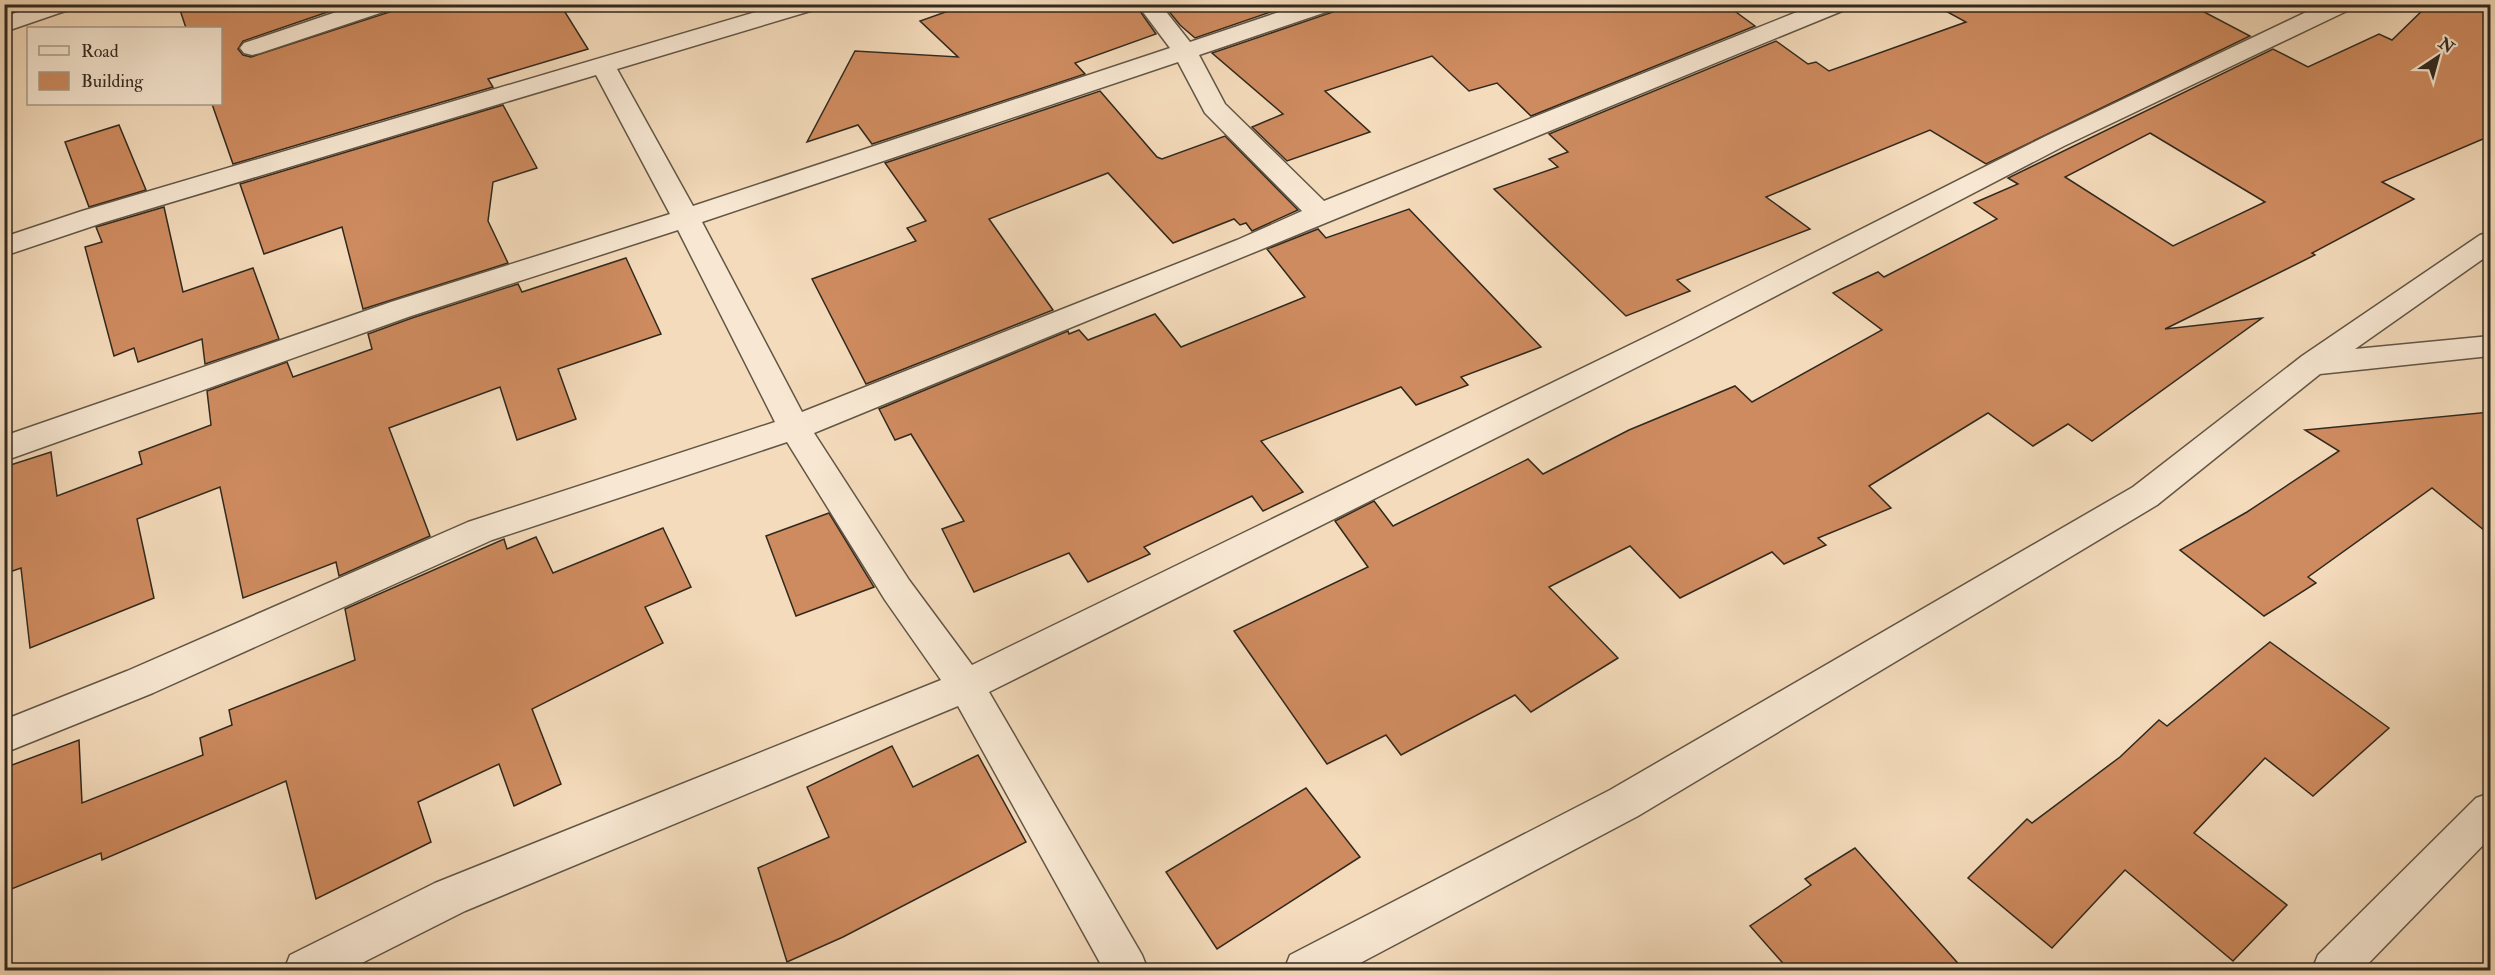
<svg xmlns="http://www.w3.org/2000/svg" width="2495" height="975" font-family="'IM FELL Double Pica',serif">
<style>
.building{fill:#ce8b5f;stroke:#31291e;stroke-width:1.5;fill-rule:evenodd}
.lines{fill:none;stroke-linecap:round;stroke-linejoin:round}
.minor-casing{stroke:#625645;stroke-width:3}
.minor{fill:#f8e8d3;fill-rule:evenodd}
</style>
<rect width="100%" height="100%" fill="#f4dbbb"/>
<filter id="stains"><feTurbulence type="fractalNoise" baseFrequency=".00333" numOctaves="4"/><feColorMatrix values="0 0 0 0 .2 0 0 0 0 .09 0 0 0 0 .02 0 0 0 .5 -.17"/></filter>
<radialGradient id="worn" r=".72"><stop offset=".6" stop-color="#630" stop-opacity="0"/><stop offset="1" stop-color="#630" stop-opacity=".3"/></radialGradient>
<!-- building -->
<g class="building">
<polygon points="178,4 351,4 243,41 238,49 243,55 251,57 393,11 397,4 560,4 588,49 488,79 493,87 233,164 212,104 220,104 220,28 186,28"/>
<polygon points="968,4 1135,4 1156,34 1075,63 1085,74 872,144 858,125 807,142 855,51 958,57 920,21"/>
<polygon points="1163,4 1294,4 1195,38 1180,25"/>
<polygon points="1340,4 1725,4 1755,26 1531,116 1497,83 1469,91 1432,56 1325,91 1370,132 1287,161 1252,127 1283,114 1212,53 1336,11"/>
<polygon points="1933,4 2189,4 2250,36 1986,164 1930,130 1766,197 1810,229 1677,280 1690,291 1626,316 1494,189 1558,167 1549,159 1568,152 1549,134 1776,41 1808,64 1816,62 1829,71 1966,22"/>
<path d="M2429 4H2490V136L2382 182 2414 199 2312 253 2315 255 2165 329 2262 318 2092 441 2068 424 2033 446 1988 413 1869 486 1891 508 1818 538 1826 545 1784 564 1772 552 1680 598 1630 546 1549 587 1618 658 1531 712 1515 695 1401 755 1386 735 1327 764 1234 631 1368 567 1335 521 1374 501 1393 526 1528 459 1543 474 1629 430 1735 386 1752 402 1882 330 1833 293 1878 272 1884 277 1997 219 1974 203 2018 184 2008 178 2273 49 2308 67 2379 34 2392 40ZM2150 133 2265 202 2173 246 2065 177Z"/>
<polygon points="1100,91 1157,157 1162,159 1225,136 1298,210 1252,231 1246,223 1240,225 1234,219 1173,243 1108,173 989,219 1053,310 866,384 812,279 916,241 907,228 926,221 885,163"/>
<polygon points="503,105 537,168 493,182 488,221 508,263 363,309 342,227 264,254 240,184"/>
<polygon points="119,125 146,190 89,207 65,142"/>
<polygon points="164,207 183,292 253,268 279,339 205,364 202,339 138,362 134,348 114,356 85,247 102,242 96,227"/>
<polygon points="1409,209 1541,347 1461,377 1468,385 1416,405 1401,387 1261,441 1303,492 1263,511 1252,496 1144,547 1150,554 1088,582 1069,553 974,592 942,529 964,521 911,434 895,440 879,409 1068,331 1069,334 1079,330 1088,340 1155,314 1181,347 1305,297 1267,249 1318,229 1326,238"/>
<polygon points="626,258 661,334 558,369 576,419 517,440 500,387 389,428 430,536 339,576 336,562 243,598 220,487 137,519 154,598 30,648 21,568 4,574 4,467 51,452 57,496 142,464 139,452 211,425 207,391 287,362 293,377 372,349 368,334 412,318 518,284 522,292"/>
<polygon points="2490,412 2490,535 2432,488 2308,577 2316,583 2264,616 2180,550 2247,512 2339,451 2305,430"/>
<polygon points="829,513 874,587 796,616 766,536"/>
<polygon points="663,528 691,587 645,607 663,643 532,709 561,784 514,806 499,764 418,802 431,842 316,899 286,781 102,860 101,853 4,892 4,768 79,740 82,803 203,755 200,738 232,725 229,710 355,660 345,609 504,539 507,549 536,537 553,573"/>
<polygon points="2270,642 2389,728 2313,796 2265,758 2194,833 2287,905 2233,961 2125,870 2052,948 1968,878 2027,819 2032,823 2120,757 2159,720 2167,726"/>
<polygon points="892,746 913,787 978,755 1026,842 843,937 787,962 758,868 829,837 807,787"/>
<polygon points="1306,788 1360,857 1217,949 1166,872"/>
<polygon points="1855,848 1964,970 1789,970 1750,926 1811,885 1805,879"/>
</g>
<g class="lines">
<defs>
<g id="minor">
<polygon points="40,4 74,4 71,9 4,32 4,17"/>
<polygon points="360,4 395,4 392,9 260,53 252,55 244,53 240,48 244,43"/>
<path d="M783 4H820L817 9 617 69 693 206 1170 48 1137 4H1160L1190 42 1303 4H1338L1335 9 1199 55 1225 104 1324 201 1817 4H1850L1847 9 814 433 909 580 972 665 1673 324 2046 136 2323 4H2354L2351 9 2064 146 1695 338 989 692 1142 955 1148 970H1104L958 706 465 911 348 970H284L290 955 435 883 941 680 885 600 787 442 492 540 153 693 4 753V720L127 671 468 522 775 422 678 230 411 316 4 461V436L391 302 670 214 596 75 102 223 4 256V237L82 211ZM1178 62 1205 113 1302 211 1237 240 802 412 702 222Z"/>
<polygon points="2490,232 2490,254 2355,349 2490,336 2490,356 2320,374 2157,505 1638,816 1347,970 1284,970 1290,955 1610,790 2133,487 2302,356 2480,235"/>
<polygon points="2490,793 2490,838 2362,970 2312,970 2318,955 2476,798"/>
</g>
</defs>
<!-- minor casing -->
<use href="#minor" class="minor-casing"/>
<!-- minor -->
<use href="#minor" class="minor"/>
</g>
<!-- margin -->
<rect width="2495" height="975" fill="none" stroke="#f4dbbb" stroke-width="24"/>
<rect x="6" y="6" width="2483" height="963" fill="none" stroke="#31291e" stroke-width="3"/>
<rect x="12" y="12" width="2471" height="951" fill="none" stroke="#31291e" stroke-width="1.5"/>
<!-- legend -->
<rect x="27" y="27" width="195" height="78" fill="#f8e8d3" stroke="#a89c8b" stroke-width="1.5"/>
<rect x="39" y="46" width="30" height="9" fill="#f8e8d3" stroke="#a89c8b" stroke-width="1.5"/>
<text x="81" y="57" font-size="18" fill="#31291e">Road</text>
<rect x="39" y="72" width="30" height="18" fill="#ce8b5f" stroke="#a89c8b" stroke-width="1.5"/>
<text x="81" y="87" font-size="18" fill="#31291e">Building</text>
<!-- north arrow -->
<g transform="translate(2438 57) rotate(36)" stroke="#f8e8d3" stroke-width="4.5" paint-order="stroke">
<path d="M0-4.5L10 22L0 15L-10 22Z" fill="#31291e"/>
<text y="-9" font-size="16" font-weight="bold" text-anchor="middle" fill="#31291e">N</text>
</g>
<rect width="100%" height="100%" filter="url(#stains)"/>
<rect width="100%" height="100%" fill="url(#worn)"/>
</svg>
